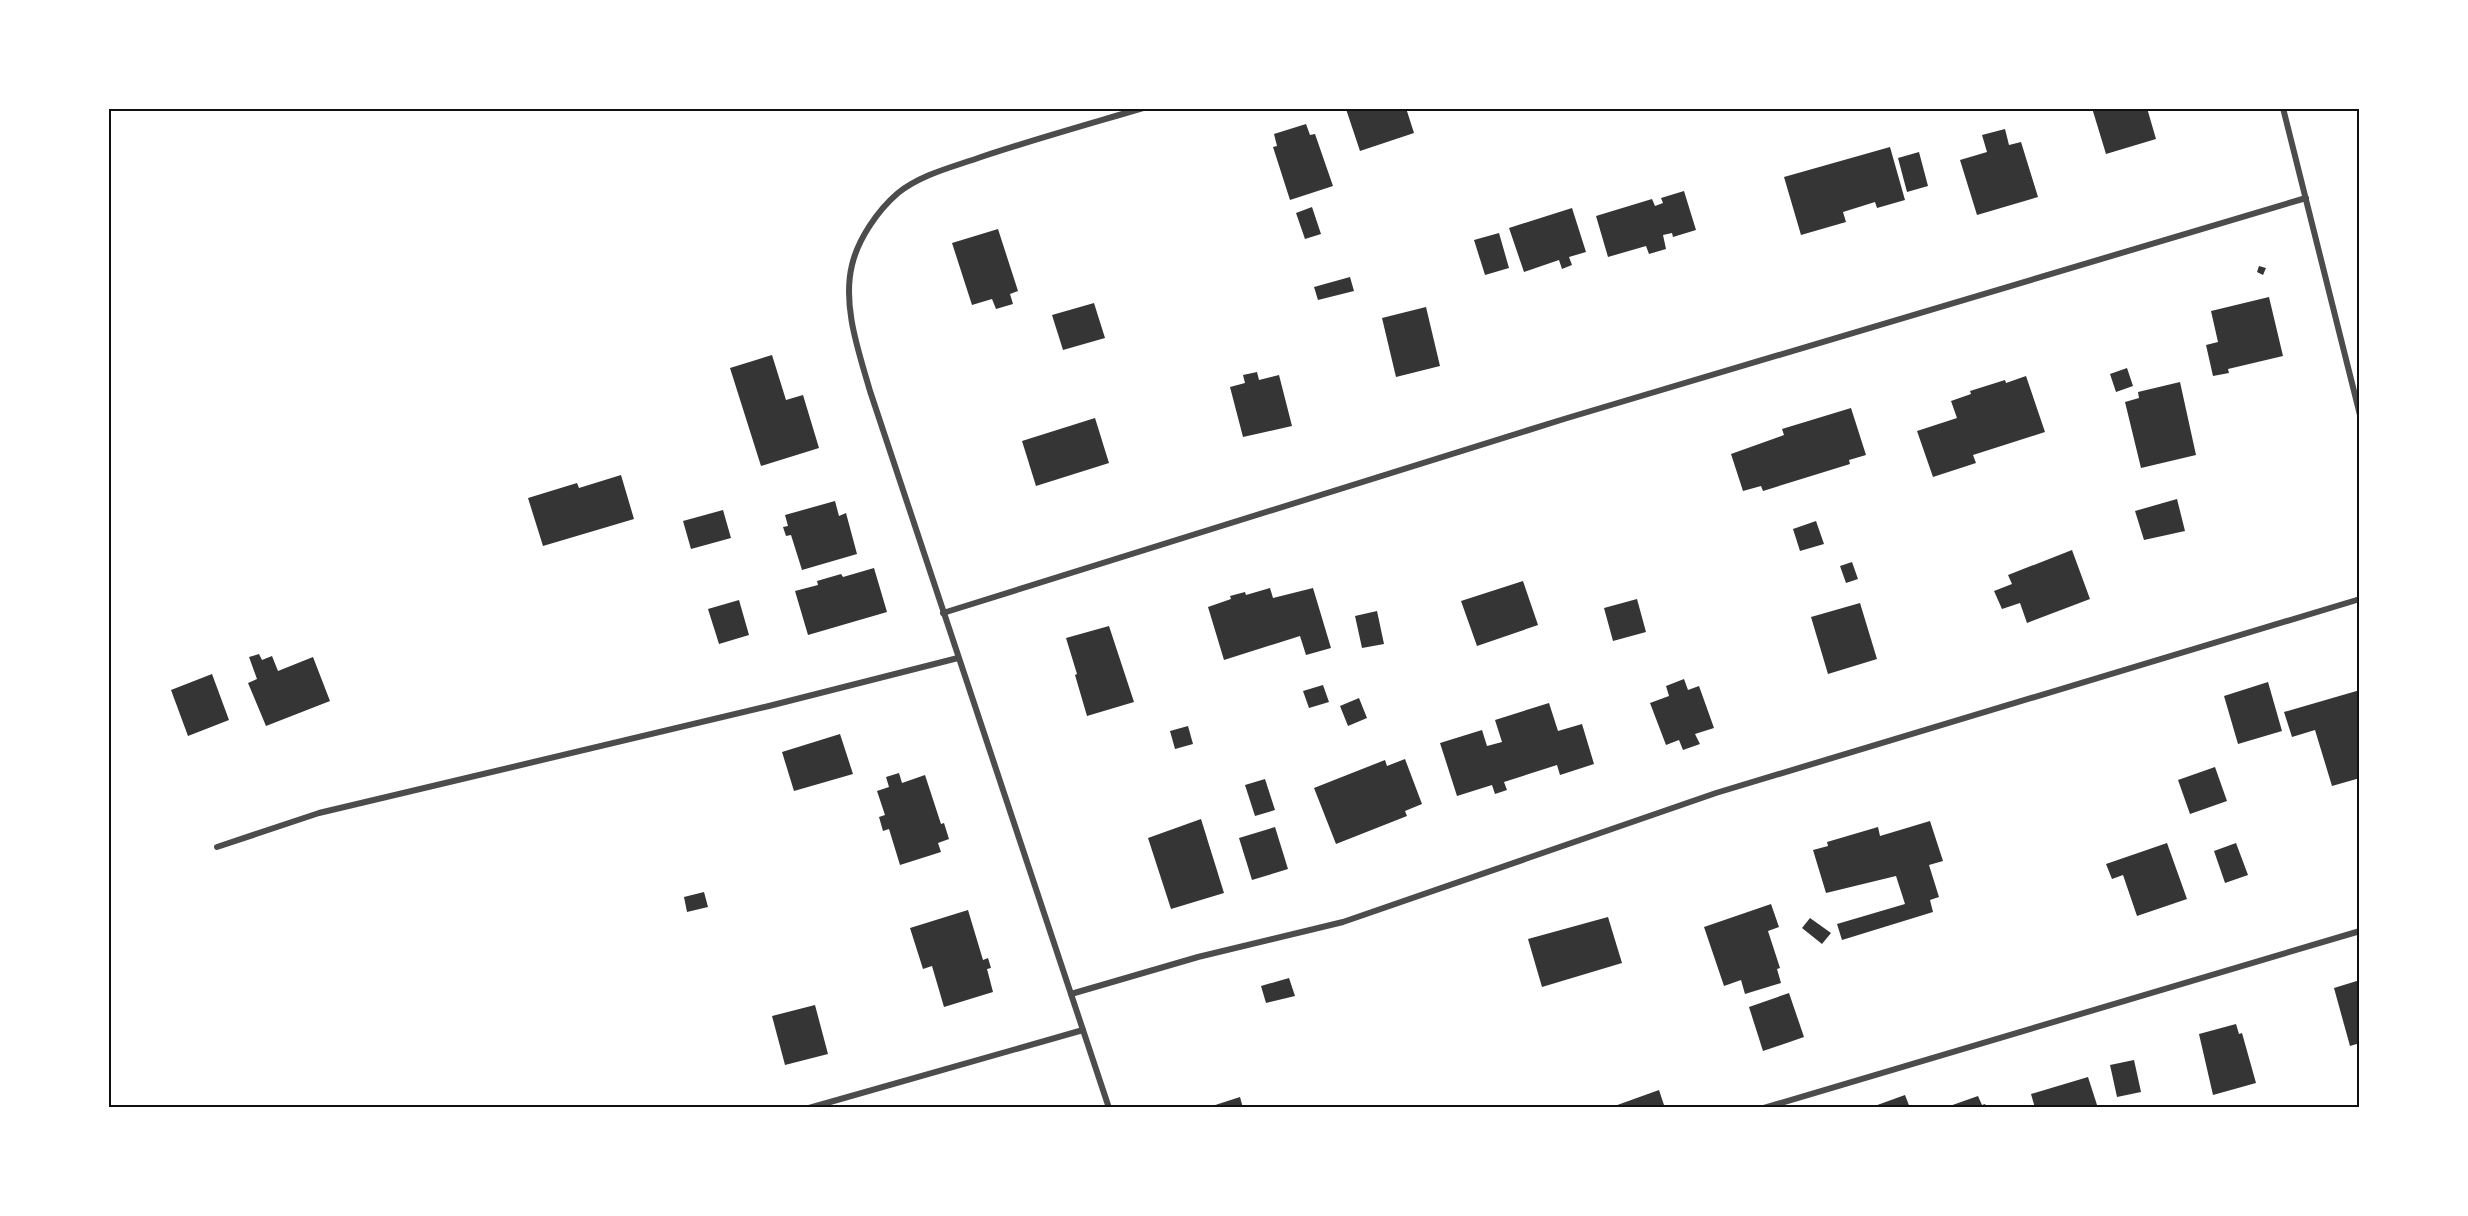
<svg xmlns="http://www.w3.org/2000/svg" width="2468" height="1216" font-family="Spectral,serif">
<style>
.building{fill:#353535}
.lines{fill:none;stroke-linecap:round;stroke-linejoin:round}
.minor{stroke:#4c4c4c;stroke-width:6}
.neatline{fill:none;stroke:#111;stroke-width:2}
</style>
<rect width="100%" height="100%" fill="#fff"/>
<!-- building -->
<g class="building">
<polygon points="1350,108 1406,108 1414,133 1360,151 1346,109"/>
<polygon points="2092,108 2147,108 2156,139 2106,154"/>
<polygon points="1306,124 1310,135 1315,134 1333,186 1290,200 1273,147 1277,146 1274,134"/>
<polygon points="2005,129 2009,145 2021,142 2038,197 1977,215 1960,160 1987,152 1982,135"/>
<polygon points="1890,147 1905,200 1877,208 1875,202 1843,212 1846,222 1801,235 1784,177"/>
<polygon points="1919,152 1928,186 1907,192 1898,158"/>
<polygon points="1684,191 1696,230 1673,237 1672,233 1663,235 1666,249 1649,254 1646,246 1608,257 1596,216 1652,199 1655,206 1663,203 1661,198"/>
<polygon points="1312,207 1321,234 1305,239 1296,213"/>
<polygon points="1572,208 1586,252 1569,257 1572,265 1562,269 1559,260 1524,272 1509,228"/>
<polygon points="998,229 1018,291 1010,294 1013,304 996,309 992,299 972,305 952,243"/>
<polygon points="1499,233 1509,268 1485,275 1474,240"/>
<polygon points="2259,266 2266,268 2263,275 2257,272"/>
<polygon points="1350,277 1354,291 1318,300 1314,287"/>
<polygon points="2269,297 2283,356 2228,369 2229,373 2213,376 2206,345 2218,342 2211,311"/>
<polygon points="1094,303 1105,338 1063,350 1052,315"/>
<polygon points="1426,307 1440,366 1396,377 1382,318"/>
<polygon points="772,355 786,400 803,395 819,448 761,466 730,368"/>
<polygon points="2127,368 2133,386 2116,392 2110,374"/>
<polygon points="1257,372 1259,380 1279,375 1292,426 1243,437 1230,387 1245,383 1243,375"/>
<polygon points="2026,376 2045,432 1973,455 1976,463 1933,477 1917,431 1957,418 1951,401 1971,394 1970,391 2005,380 2006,383"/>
<polygon points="2180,382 2196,455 2141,468 2125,402 2139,398 2138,392"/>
<polygon points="1851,408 1866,455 1849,460 1850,464 1763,491 1761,486 1743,491 1731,454 1784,435 1782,429"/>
<polygon points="1095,418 1109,463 1036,486 1022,441"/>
<polygon points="621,475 634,519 543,546 528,498 577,483 579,488"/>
<polygon points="2177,499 2185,531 2144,540 2135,511"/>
<polygon points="835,501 839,516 846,513 857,554 802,570 791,535 786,536 783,527 788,526 785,515"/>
<polygon points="723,510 731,538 691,549 683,521"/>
<polygon points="1816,521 1824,544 1800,551 1793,529"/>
<polygon points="2072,550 2090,599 2027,623 2020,603 2002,609 1994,591 2012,584 2008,575"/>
<polygon points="1852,562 1858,579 1846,583 1840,566"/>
<polygon points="874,568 887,612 808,635 795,591 818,585 817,581 841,574 843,577"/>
<polygon points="1523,581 1538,625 1477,646 1461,601"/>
<polygon points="1270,588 1273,598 1313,588 1331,648 1306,655 1300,636 1224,660 1208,607 1231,599 1230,596 1245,592 1246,595"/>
<polygon points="1637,599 1646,632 1613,641 1604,608"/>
<polygon points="739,600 749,635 719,644 708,609"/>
<polygon points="1860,603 1877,659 1828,674 1811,617"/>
<polygon points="1377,611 1384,644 1362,648 1355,616"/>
<polygon points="1109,626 1134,702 1087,716 1075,675 1077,674 1066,638"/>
<polygon points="259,654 262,660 272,656 278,671 313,657 330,701 266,726 248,683 257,679 249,657"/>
<polygon points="212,674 229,720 188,736 171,690"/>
<polygon points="1684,679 1688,690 1699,686 1714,728 1695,734 1700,744 1683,750 1679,740 1666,745 1650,703 1669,696 1666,686"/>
<polygon points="2268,682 2282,731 2238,744 2224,696"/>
<polygon points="1323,685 1329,702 1309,708 1303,691"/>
<polygon points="2360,690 2360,778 2332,786 2315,730 2292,737 2284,712"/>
<polygon points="1359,698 1367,718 1348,726 1340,706"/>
<polygon points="1549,703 1558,731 1582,724 1594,764 1560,775 1557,765 1504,782 1507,790 1495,794 1492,785 1457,796 1440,743 1482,730 1487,746 1502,742 1495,720"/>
<polygon points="1188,726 1193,744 1175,749 1170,731"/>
<polygon points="840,734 853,774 794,791 782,752"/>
<polygon points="1405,759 1422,804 1405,811 1407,816 1336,844 1314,788 1385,760 1387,766"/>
<polygon points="2215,767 2227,801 2190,814 2178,780"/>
<polygon points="899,773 902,783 925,775 941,824 944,823 949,839 938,843 941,852 900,865 889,829 883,831 879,817 885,815 877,791 889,787 886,777"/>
<polygon points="1265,779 1275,810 1255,816 1245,785"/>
<polygon points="1201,819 1224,893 1171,909 1148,838"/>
<polygon points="1930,821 1943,861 1929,865 1939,897 1930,900 1933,912 1842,940 1837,924 1905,904 1896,876 1826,893 1813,850 1828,846 1827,842 1878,827 1880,836"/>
<polygon points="1275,827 1288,869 1252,880 1239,838"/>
<polygon points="2167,843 2187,899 2137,916 2123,875 2112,879 2106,864"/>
<polygon points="2236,843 2248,875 2225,883 2214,851"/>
<polygon points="704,892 708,907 687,912 684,897"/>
<polygon points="1771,904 1779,927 1768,931 1780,968 1777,969 1781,983 1745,994 1741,980 1724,986 1704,927"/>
<polygon points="968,910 983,960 988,958 991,968 987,969 993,992 944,1007 932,966 923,969 910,928"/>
<polygon points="1608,917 1622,963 1542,987 1528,939"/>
<polygon points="1810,918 1831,933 1822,944 1802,928"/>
<polygon points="1289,978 1295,996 1266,1003 1261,986"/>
<polygon points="2360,980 2360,1043 2350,1046 2334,988"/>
<polygon points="1789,993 1804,1037 1763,1051 1749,1007"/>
<polygon points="815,1005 828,1054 785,1065 772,1016"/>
<polygon points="2236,1024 2239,1034 2242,1033 2256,1083 2213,1095 2199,1034"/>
<polygon points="2134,1060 2141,1092 2117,1097 2110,1065"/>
<polygon points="2088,1077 2098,1108 2035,1108 2031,1094"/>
<polygon points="1659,1090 1665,1108 1609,1108"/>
<polygon points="1905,1095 1910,1108 1869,1108"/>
<polygon points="1978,1096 1982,1105 1985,1104 1987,1108 1944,1108"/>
<polygon points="1240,1097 1243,1108 1206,1108"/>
</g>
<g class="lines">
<!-- minor -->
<g class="minor">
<polyline points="2283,108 2360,415"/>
<polyline points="943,613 1564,419 2306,198"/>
<polyline points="217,847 319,813 769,706 958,658"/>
<polyline points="1071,994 1198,957 1343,922 1716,793 2360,599"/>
<polyline points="809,1108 1083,1030"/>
<path d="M1109 1108 870 391C859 352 842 306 852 265 858 239 878 210 898 193 922 174 953 167 981 157 1035 139 1089 124 1143 108"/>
<polyline points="1764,1108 2360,931"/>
</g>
</g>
<!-- border -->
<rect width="2468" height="1216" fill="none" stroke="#ffffff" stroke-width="219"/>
<rect x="110" y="110" width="2248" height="996" class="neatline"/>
</svg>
